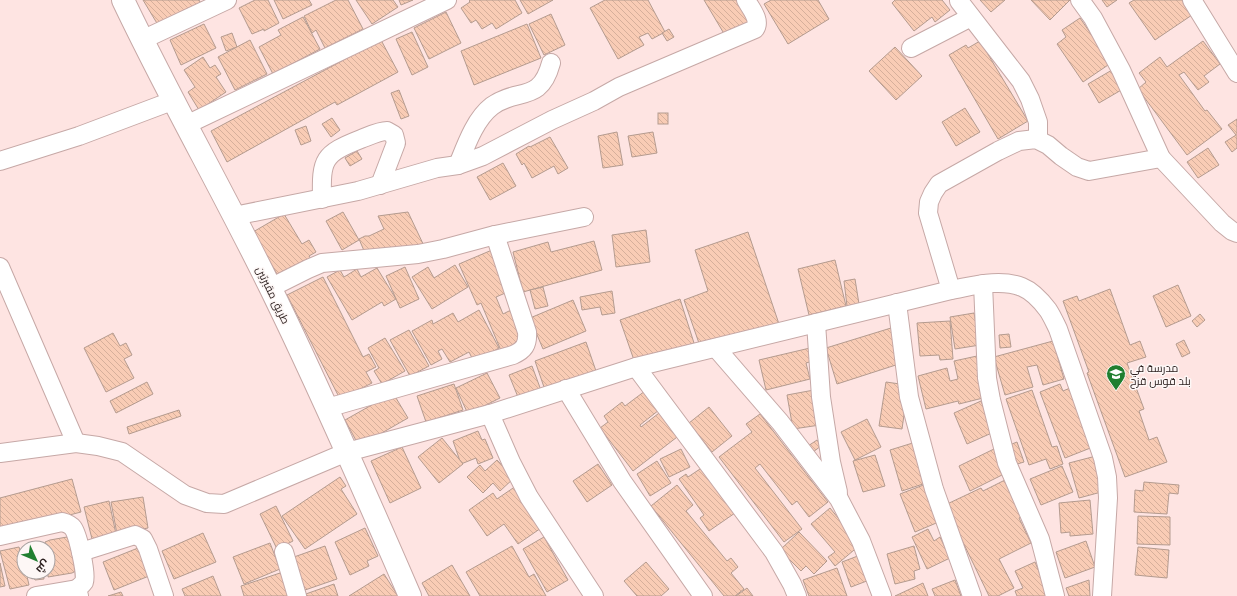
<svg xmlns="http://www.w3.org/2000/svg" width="1237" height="596" font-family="Lora,Cairo,serif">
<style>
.building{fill:url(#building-back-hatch);stroke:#b49b8f}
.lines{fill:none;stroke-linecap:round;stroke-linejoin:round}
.minor-casing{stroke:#c6a8a6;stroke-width:20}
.tertiary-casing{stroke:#c6a8a6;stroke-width:24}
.minor{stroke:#fff;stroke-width:18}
.tertiary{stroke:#fff;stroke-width:22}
.labels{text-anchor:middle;stroke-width:3;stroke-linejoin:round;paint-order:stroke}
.street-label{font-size:11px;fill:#2e2221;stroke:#fdf7f6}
.poi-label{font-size:11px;fill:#2e2221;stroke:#fdf7f6;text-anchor:start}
</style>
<defs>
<pattern id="building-back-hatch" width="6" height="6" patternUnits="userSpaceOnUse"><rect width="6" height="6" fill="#f9ccb5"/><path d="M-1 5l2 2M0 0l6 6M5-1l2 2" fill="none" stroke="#d6af9b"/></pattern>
</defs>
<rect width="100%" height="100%" fill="#fee4e2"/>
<!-- building -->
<g class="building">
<polygon points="143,0 199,0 202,5 161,30"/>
<polygon points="255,0 268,0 279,23 264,31 264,29 252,34 239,8"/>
<polygon points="274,0 309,0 312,5 283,19"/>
<polygon points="336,0 348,0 363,29 325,48 316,30 312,33 304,16"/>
<polygon points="356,0 393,0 398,7 372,24"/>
<polygon points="399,0 413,0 401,5"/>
<polygon points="470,0 515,0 522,13 496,29 492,23 482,29 476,20 471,23 461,8 470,2 469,1"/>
<polygon points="520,0 553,0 528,14"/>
<polygon points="605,0 648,0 665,32 652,39 648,33 639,37 644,45 618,59 590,8"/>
<polygon points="704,0 738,0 751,22 726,37"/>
<polygon points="771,0 818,0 829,19 788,44 764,4"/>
<polygon points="895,0 942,0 950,10 935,22 932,17 914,31 892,3"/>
<polygon points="980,0 1005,0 991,12"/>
<polygon points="1031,0 1070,0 1050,20"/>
<polygon points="1102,0 1117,0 1107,7"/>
<polygon points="1134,0 1182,0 1192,15 1155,40 1129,3"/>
<polygon points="446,12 461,43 429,59 414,28"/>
<polygon points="551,14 565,45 544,55 529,24"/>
<polygon points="303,17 320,49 273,74 259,47 281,35 278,30"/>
<polygon points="1080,18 1111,63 1083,82 1057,44 1066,37 1062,30"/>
<polygon points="204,24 216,48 181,65 170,40"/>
<polygon points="527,24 541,58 474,85 461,51"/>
<polygon points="669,29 674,37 667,41 662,33"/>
<polygon points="412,32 428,67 412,75 396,39"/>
<polygon points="232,33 237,47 226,51 221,37"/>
<polygon points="250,40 267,74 235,90 218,57"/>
<polygon points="381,40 398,72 337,105 335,102 227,162 211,131"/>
<polygon points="980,41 1028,121 998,139 949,55 966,45 968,48"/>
<polygon points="1203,41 1220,64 1204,76 1209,82 1198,90 1184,72 1179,75 1205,111 1207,110 1222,129 1187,155 1138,89 1146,82 1139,73 1160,57 1167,67"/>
<polygon points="895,47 922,76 896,100 869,71"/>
<polygon points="203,57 210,68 215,65 221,74 216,77 226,92 199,110 188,92 195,87 184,70"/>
<polygon points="1112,70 1123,89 1099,103 1088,84"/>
<polygon points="399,90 409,116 401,119 391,93"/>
<polygon points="965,108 980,132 956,146 942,122"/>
<rect x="658" y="113" width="10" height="11"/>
<polygon points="332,118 340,130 331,137 322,124"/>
<polygon points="1237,119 1237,148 1232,152 1225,142 1236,135 1228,125"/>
<polygon points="306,126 311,141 301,145 295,130"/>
<polygon points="617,132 623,165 603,168 598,136"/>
<polygon points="653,132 657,153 632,157 628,136"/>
<polygon points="550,137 568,168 558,174 554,166 532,178 524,163 522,165 516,154 529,146 530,147"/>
<polygon points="1208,148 1219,165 1198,178 1187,162"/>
<polygon points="357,151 362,159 350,166 345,158"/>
<polygon points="503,163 516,186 490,200 477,177"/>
<polygon points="343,212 359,240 342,250 326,221"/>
<polygon points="408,212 425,248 365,253 359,239 365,236 369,236 384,229 378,216"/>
<polygon points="284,214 302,244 309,240 316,252 309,256 313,262 281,281 253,232"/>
<polygon points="646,230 650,262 616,267 612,235"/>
<polygon points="748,232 779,324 701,349 684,300 708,291 695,250"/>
<polygon points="594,241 602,270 523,292 513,252 548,242 551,252"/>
<polygon points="492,250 510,291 496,297 503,314 511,310 525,343 502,353 481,303 477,305 459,264"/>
<polygon points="835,260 846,306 809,315 798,269"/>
<polygon points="455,265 468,287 432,309 412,277 428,267 434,278"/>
<polygon points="405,267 419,299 400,308 386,276"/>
<polygon points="377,268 396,299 384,306 382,302 352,320 327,277 340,270 344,277 357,269 361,277"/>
<polygon points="323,277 363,357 369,354 376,367 366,372 372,383 340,399 287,295"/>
<polygon points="855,279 859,304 847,306 844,281"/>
<polygon points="1178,285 1191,316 1166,327 1153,296"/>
<polygon points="543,287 548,306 535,309 530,290"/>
<polygon points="1110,289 1130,345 1140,341 1146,357 1127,363 1144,409 1139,411 1149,440 1157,437 1167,462 1125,477 1087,373 1089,372 1063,301 1077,296 1079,301"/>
<polygon points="612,291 615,313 602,315 600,307 582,310 580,297"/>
<polygon points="680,299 694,343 635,363 620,320"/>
<polygon points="573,300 586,331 543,349 530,318"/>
<polygon points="479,310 499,348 474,362 469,352 450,362 442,349 438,351 442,359 431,365 412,331 432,320 433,324 453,313 458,322"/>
<polygon points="974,313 980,345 955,349 950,317"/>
<polygon points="1200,314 1205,320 1197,327 1192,321"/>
<polygon points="950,321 953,359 940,360 939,355 920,356 917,323"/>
<polygon points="891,328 902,363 837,384 826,348"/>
<polygon points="409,330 429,366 410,376 390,340"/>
<polygon points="113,333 120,346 126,343 132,355 124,359 134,378 106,392 84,348"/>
<polygon points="1009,334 1011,347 1000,348 999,335"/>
<polygon points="385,338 405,371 382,384 374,371 379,368 368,348"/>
<polygon points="1184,340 1190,353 1182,357 1176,344"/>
<polygon points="1053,341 1064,379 1043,385 1037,365 1027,367 1033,387 1005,395 994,357"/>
<polygon points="586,342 596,371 545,390 535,361"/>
<polygon points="810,348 813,361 806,363 810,379 766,390 759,360"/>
<polygon points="977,356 987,397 959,404 958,401 926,409 918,376 947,368 950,381 958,379 954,361"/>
<polygon points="532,366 542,393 520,402 509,375"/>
<polygon points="487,373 500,398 468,414 456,388"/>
<polygon points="147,382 153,394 116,413 110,401"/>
<polygon points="886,382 900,384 899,393 907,394 902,429 879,426"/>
<polygon points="454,384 463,410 426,422 417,396"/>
<polygon points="1060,384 1063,391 1070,388 1093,447 1065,458 1040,392"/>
<polygon points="814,390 820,425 793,429 787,395"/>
<polygon points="1032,390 1052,447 1057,446 1063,464 1050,469 1046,459 1029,465 1006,399"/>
<polygon points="645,391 659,410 640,425 641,427 663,410 681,434 633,471 600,428 608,422 604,416 622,402 625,406"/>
<polygon points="393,393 408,418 359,446 345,420"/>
<polygon points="981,401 994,432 967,444 954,413"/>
<polygon points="709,407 732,436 712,452 689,423"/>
<polygon points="179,410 181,416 129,434 127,427"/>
<polygon points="760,414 828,502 809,517 797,501 792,505 760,464 755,468 802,529 784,542 719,457 752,432 746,424"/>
<polygon points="867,419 881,447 855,460 841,432"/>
<polygon points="478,431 482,440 485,439 493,458 478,464 476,458 461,464 453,441"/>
<polygon points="442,438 463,464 439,483 418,457"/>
<polygon points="817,440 821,446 813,452 808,446"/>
<polygon points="916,442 929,482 902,491 890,450"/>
<polygon points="1017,442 1024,462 1014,465 1007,446"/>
<polygon points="402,447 421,488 390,503 371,461"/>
<polygon points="681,449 690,467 669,477 660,459"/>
<polygon points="994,449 1006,473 970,491 959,466"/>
<polygon points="875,455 885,486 863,492 853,461"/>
<polygon points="1096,456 1105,491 1079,498 1069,463"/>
<polygon points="497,460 514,478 500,491 493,483 483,493 467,477 480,465 485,471"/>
<polygon points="657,461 671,483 650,496 637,474"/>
<polygon points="598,464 612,485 587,502 573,481"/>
<polygon points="1062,466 1073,492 1041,505 1030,479"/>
<polygon points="703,467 735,513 709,531 700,518 704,515 679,479 686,474 688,477"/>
<polygon points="340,477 346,486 341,489 357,514 305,549 282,516"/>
<polygon points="72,479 81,512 0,533 0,498"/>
<polygon points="1005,480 1022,516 1019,518 1031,543 999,559 1014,588 998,596 989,596 945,505 981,488 983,491"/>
<polygon points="1144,482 1179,485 1178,494 1169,493 1167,514 1134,512 1135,490 1143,491"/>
<polygon points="926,484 941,521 915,532 900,494"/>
<polygon points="677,485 693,505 686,511 727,561 731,558 738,567 731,573 744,589 735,596 724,596 651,506"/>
<polygon points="516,486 544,526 518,544 504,524 487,536 469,510 493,493 497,499"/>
<polygon points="143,497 148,528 117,534 111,502"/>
<polygon points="1090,500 1093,534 1070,536 1070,532 1061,533 1059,503"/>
<polygon points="109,501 116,534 92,539 84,507"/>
<polygon points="276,506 293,541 277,549 260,514"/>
<polygon points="830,508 860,545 835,566 828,557 835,552 811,524"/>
<polygon points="1138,516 1170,517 1170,545 1137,544"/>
<polygon points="365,528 378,556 367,561 369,566 350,575 335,542"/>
<polygon points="928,529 934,541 940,537 950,558 927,569 912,537"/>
<polygon points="799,532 827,561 814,574 806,566 801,571 780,550"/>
<polygon points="203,533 216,562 174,579 162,551"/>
<polygon points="67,537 73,549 78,570 72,573 48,577 48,548 34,548 46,546 45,542 50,540"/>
<polygon points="544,537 568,580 547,592 523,549"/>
<polygon points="1086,541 1095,567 1065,578 1056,552"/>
<polygon points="270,543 280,569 244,584 233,557"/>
<polygon points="325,546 337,579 305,590 294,557"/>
<polygon points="512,546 529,577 534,574 546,596 480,596 466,572"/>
<polygon points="914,546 920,569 914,571 915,579 895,584 887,554"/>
<polygon points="19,547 24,565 24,572 26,572 29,585 10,589 0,551"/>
<polygon points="1138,547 1169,550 1167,578 1135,575"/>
<polygon points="138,548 149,576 114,590 103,562"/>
<polygon points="863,554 872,579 851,587 842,562"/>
<polygon points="646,562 669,589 661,596 637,596 624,581"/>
<polygon points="1035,562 1049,596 1017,596 1015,591 1023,588 1015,571"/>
<polygon points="0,563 5,586 0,587"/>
<polygon points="452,565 470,596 429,596 422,583"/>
<polygon points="837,568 847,596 809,596 803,580"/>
<polygon points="30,572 43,572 44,579 35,580"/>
<polygon points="283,572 291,596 244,596 241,586"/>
<polygon points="384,574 398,596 349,596"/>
<polygon points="213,576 221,596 185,596 182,589"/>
<polygon points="955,580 961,596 935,596 932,589"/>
<polygon points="1089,580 1090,596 1069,596 1066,588"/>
<polygon points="923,583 928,596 895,596"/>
<polygon points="334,584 338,596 303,596 303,595"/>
<polygon points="747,588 753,596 736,596"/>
<polygon points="121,592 123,596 108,596"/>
</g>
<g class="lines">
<defs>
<g id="minor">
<polyline points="1080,0 1093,18 1121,70 1161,158 1222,223 1232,231 1237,233"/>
<polyline points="1192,0 1237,73"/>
<polyline points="959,1 1021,81 1030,99 1038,122 1038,139"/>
<polyline points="142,40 227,0"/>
<polyline points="911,48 971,17"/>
<polyline points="186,125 447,0"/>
<polyline points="0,161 79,136 172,101"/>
<path d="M458 165C466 145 475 119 492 106 518 87 540 104 551 63"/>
<path d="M322 199C321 159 323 154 361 139 369 136 379 131 387 131L394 135 396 143 380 185"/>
<path d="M234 216 358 191 437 168 458 165 483 156 552 120 594 101 619 87 755 29C761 20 751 9 746 0"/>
<polyline points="0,267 76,443"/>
<polyline points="983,284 987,378 991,400 1007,463 1040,539 1055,596"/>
<polyline points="270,288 308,269 322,263 418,254 443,249 495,235 584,217"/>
<polyline points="951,290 928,213 929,202 933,193 939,184 998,151 1019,141 1036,139 1048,145 1061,156 1077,167 1089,171 1161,158"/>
<polyline points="897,303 909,397 934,489 972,596"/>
<polyline points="816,323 821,397 831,462 838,492"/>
<polyline points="716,348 780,422 839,499 861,541 882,596"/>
<polyline points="636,367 774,552 792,584 797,596"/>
<polyline points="566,389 622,481 703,596"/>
<path d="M327 408 513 355C524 350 528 345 527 332L495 235"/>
<polyline points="490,414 511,462 529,497 594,596"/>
<path d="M0 453 76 443 98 446 122 452 185 495 207 503 224 504 347 452 490 414 636 367 951 290C973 286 1000 278 1022 287 1032 291 1042 302 1048 310 1052 316 1055 323 1058 329L1103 458 1107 477 1108 498 1102 596"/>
<path d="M0 536 62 522C66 523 70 524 73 528 78 535 87 574 84 582 82 585 79 587 77 589L79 596"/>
<polyline points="81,552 135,535 143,539 148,549 164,596"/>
<polyline points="284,552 297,596"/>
<polyline points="36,596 77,589"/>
</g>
<path id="tertiary" d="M123 0C169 97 223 191 270 287 320 389 365 492 410 596"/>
</defs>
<!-- minor casing -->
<use href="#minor" class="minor-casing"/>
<!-- tertiary casing -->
<use href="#tertiary" class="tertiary-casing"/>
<!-- minor -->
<use href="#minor" class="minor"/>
<!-- tertiary -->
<use href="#tertiary" class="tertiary"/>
</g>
<!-- icons -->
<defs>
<symbol id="school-pin" viewBox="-11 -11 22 30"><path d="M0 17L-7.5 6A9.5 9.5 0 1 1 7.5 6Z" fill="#207f30" stroke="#fdf7f6"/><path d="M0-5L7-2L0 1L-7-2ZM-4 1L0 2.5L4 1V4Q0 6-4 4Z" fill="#fff"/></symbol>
</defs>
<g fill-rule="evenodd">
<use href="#school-pin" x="1105" y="363" width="22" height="30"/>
</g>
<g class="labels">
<!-- street labels -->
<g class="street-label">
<text transform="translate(273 295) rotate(64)" y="4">طريق مقبرتين</text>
</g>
<!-- poi labels -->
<g class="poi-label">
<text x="1130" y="372">مدرسة في<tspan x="1130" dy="13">بلد قوس قزح</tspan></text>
</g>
</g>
<!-- north arrow -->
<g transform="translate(36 560) rotate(134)"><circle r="19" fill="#fdf7f6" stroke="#aaa2a1"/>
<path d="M0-3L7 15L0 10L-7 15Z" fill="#207f30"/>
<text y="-6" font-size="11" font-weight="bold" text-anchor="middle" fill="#2e2221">ش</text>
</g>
</svg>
